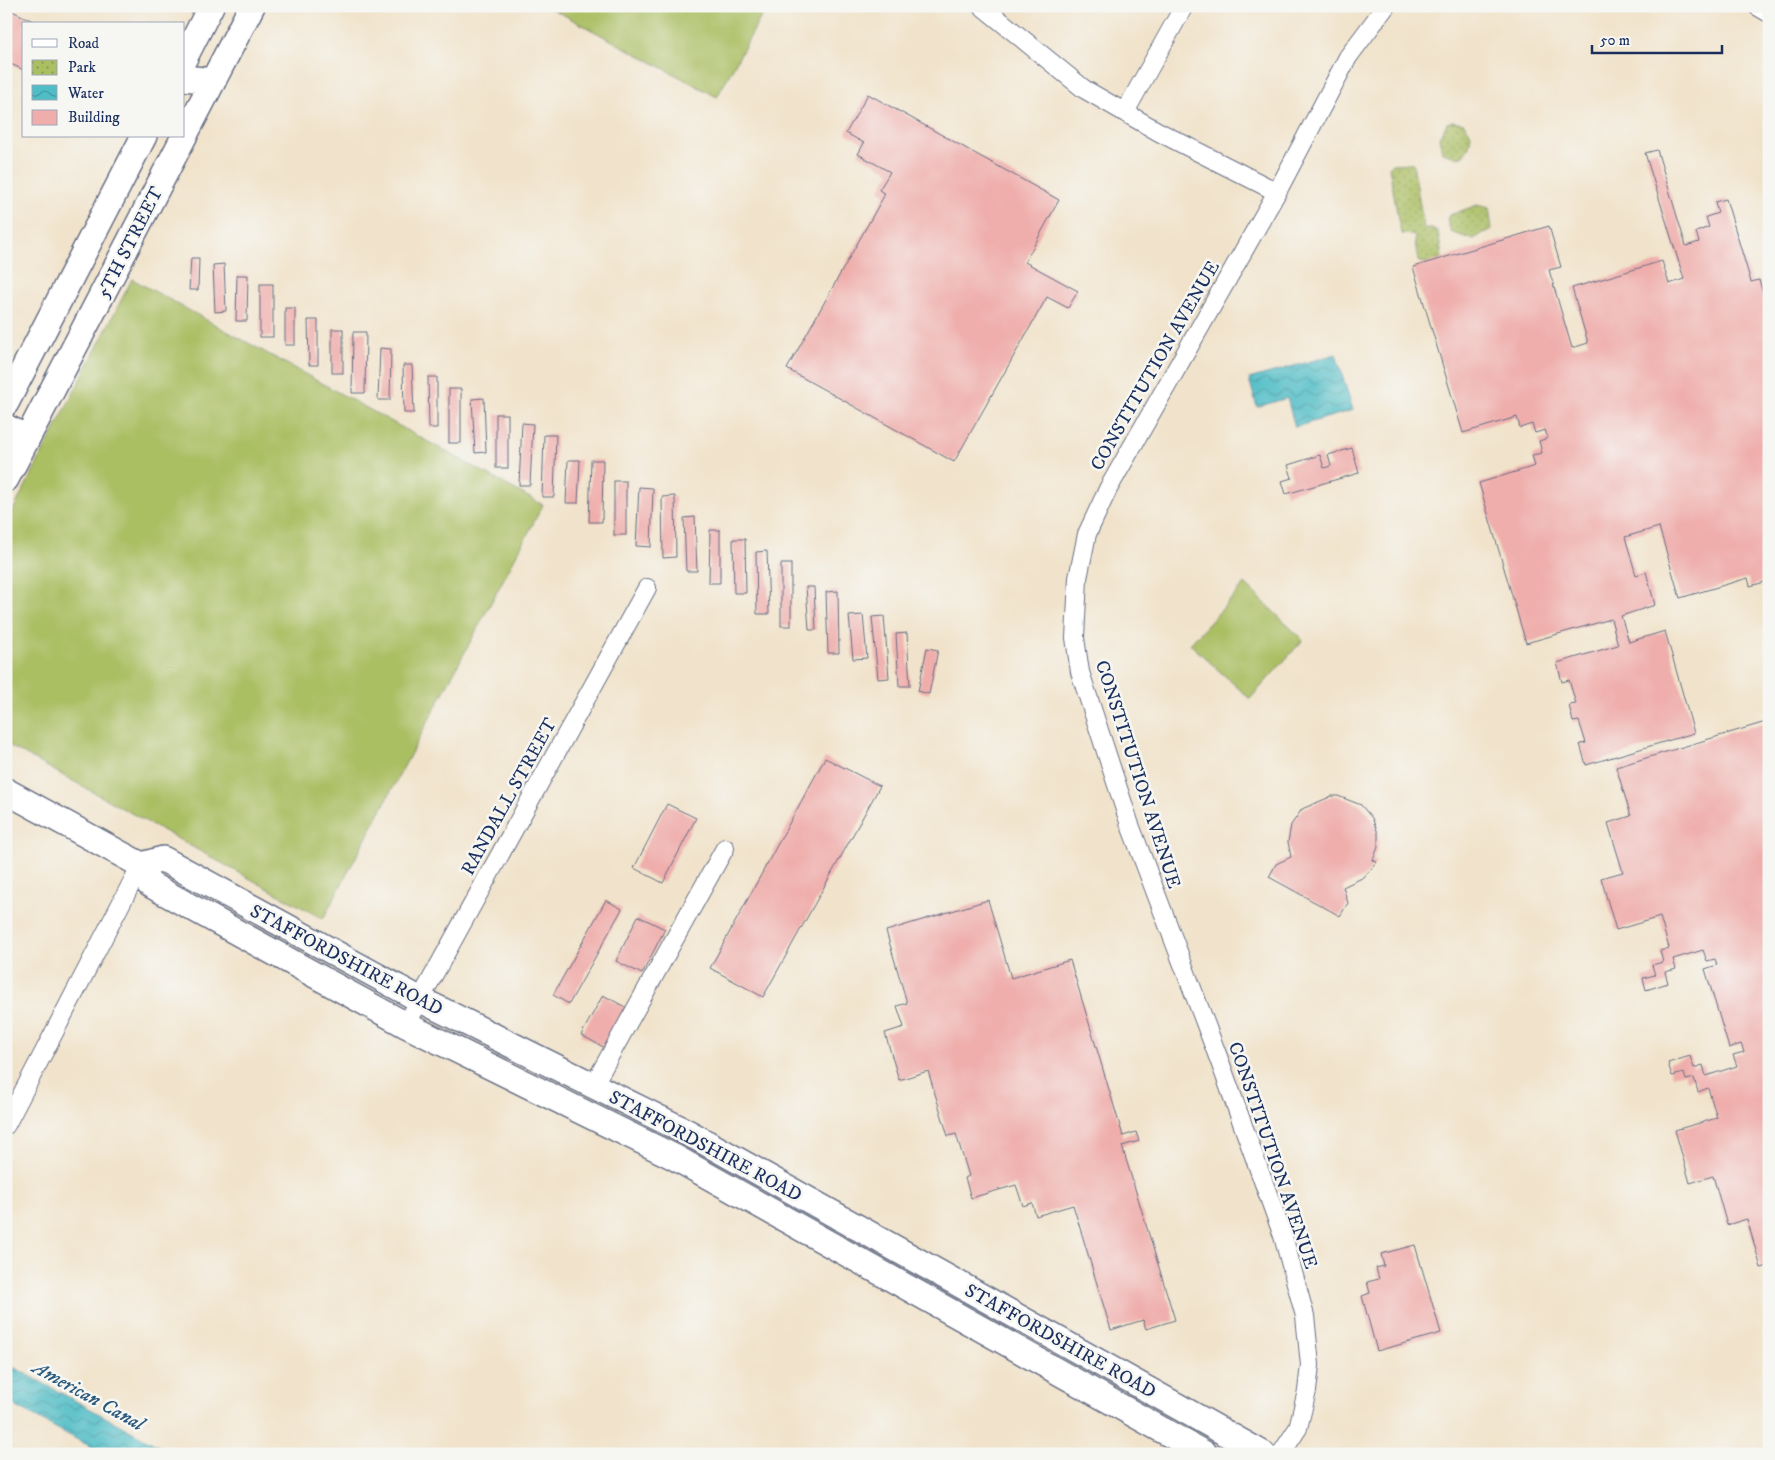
<svg xmlns="http://www.w3.org/2000/svg" width="1775" height="1460" font-family="'IM FELL DW Pica',serif">
<style>
.green{fill:#aabe62;stroke:#627660}
.park{fill:url(#park-dots);stroke:#627660}
.water{fill:url(#water-waves);stroke:#357692}
.building{fill:#efaeac}
.lines{fill:none;stroke-linecap:round;stroke-linejoin:round}
.street-casing{stroke:#666e84;stroke-width:20}
.secondary-casing{stroke:#666e84;stroke-width:28}
.street{stroke:#fff;stroke-width:18}
.secondary{stroke:#fff;stroke-width:25}
.labels{text-anchor:middle;stroke-width:5;stroke-linejoin:round;paint-order:stroke}
.street-label{font-size:19px;fill:#1b2f5e;stroke:#f6f6f2}
.water-label{font-size:20px;font-style:italic;fill:#2b5a7d;stroke:#f6f6f2}
</style>
<defs>
<pattern id="park-dots" width="8" height="8" patternUnits="userSpaceOnUse" patternTransform="scale(1.25)"><rect width="8" height="8" fill="#aabe62"/><path d="M2 2h.1M6 6h.1" fill="none" stroke="#8a9b54" stroke-width="1.8" stroke-linecap="round"/></pattern>
<pattern id="water-waves" width="16" height="10" patternUnits="userSpaceOnUse" patternTransform="scale(1.25)"><rect width="16" height="10" fill="#4fbdc6"/><path d="M0 5q4-4 8 0t8 0" fill="none" stroke="#419aa4"/></pattern>
</defs>
<rect width="100%" height="100%" fill="#f6f6f2"/>
<filter id="ink" filterUnits="userSpaceOnUse"><feTurbulence type="fractalNoise" baseFrequency=".02" numOctaves="2"/><feDisplacementMap in="SourceGraphic" scale="10" xChannelSelector="R" yChannelSelector="G"/><feConvolveMatrix kernelMatrix="1 2 1 2 8 2 1 2 1" color-interpolation-filters="sRGB"/></filter>
<filter id="wash" filterUnits="userSpaceOnUse"><feTurbulence type="fractalNoise" baseFrequency=".0096" numOctaves="4" result="noise"/><feDisplacementMap in="SourceGraphic" scale="20" xChannelSelector="R" yChannelSelector="G"/><feGaussianBlur stdDeviation="1.12" result="paint"/><feColorMatrix in="noise" values="0 0 0 0 0 0 0 0 0 0 0 0 0 0 0 0 0 1.4 0 .05"/><feComposite in="paint" operator="in"/></filter>
<g filter="url(#wash)">
<rect width="100%" height="100%" fill="#f1e3cb"/>
<!-- green -->
<g class="green">
<polygon points="547,6 767,6 717,97"/>
<polygon points="132,279 543,505 323,919 6,744 6,524"/>
<polygon points="1245,584 1303,640 1250,699 1190,644"/>
</g>
<!-- park -->
<g class="park">
<path d="M1453 121 1464 123 1471 135C1469 156 1461 162 1442 152L1439 137 1447 123Z"/>
<path d="M1413 163 1424 229H1432L1438 232 1442 257C1436 262 1425 264 1418 261L1414 235 1402 234 1400 230 1389 167 1392 164Z"/>
<path d="M1477 205 1489 208 1492 229 1473 239C1468 238 1455 234 1451 232L1447 219 1450 215Z"/>
</g>
<!-- water -->
<g class="water">
<polygon points="1336,354 1353,410 1295,427 1287,398 1257,407 1249,379"/>
<polygon points="6,1363 173,1454 104,1454 6,1401"/>
</g>
<g id="blocks">
<!-- building -->
<g class="building">
<polygon points="6,8 39,24 24,24 24,70 6,62"/>
<polygon points="868,94 1059,200 1025,262 1078,291 1068,308 1047,297 954,462 787,369 885,194 879,190 890,172 858,154 864,143 846,133"/>
<polygon points="1657,150 1686,246 1699,242 1696,232 1709,227 1706,217 1718,213 1715,202 1726,199 1751,282 1759,280 1769,313 1769,581 1750,586 1748,578 1680,598 1659,527 1625,537 1636,575 1646,572 1655,605 1621,616 1629,642 1665,631 1694,733 1586,765 1580,744 1586,743 1579,721 1573,722 1569,705 1576,704 1569,680 1562,682 1557,663 1618,645 1611,619 1526,643 1479,483 1535,466 1532,455 1542,453 1539,441 1548,438 1545,430 1535,433 1532,424 1520,428 1517,417 1463,433 1413,267 1549,226 1561,267 1549,270 1572,348 1588,343 1572,288 1662,261 1669,284 1684,279 1645,153"/>
<polygon points="191,258 199,258 198,290 189,290"/>
<polygon points="224,264 226,311 215,312 213,265"/>
<polygon points="237,275 248,275 247,321 236,321"/>
<rect x="260" y="284" width="13" height="53"/>
<rect x="285" y="308" width="10" height="37"/>
<polygon points="308,320 318,320 318,365 309,365"/>
<rect x="332" y="329" width="11" height="44"/>
<polygon points="353,332 366,332 365,393 352,393"/>
<polygon points="380,348 391,349 390,400 378,400"/>
<polygon points="403,365 412,365 414,413 404,413"/>
<polygon points="428,377 437,377 437,428 429,428"/>
<rect x="449" y="389" width="12" height="54"/>
<polygon points="484,398 486,452 475,453 472,399"/>
<rect x="496" y="414" width="12" height="54"/>
<polygon points="522,423 533,424 530,485 519,485"/>
<polygon points="544,435 556,435 554,497 542,497"/>
<polygon points="1352,448 1359,473 1286,494 1282,481 1292,478 1288,465 1320,455 1324,468 1331,466 1328,455"/>
<polygon points="568,460 580,460 578,503 566,503"/>
<polygon points="591,460 603,460 602,522 589,522"/>
<rect x="614" y="481" width="12" height="54"/>
<polygon points="639,487 653,488 651,547 636,546"/>
<polygon points="675,496 676,557 663,558 662,497"/>
<polygon points="695,517 697,571 686,571 684,518"/>
<polygon points="710,530 720,530 720,583 709,583"/>
<polygon points="733,539 745,539 746,593 734,593"/>
<polygon points="767,551 769,614 757,614 756,552"/>
<rect x="781" y="564" width="10" height="62"/>
<polygon points="806,587 814,587 816,630 809,630"/>
<polygon points="838,591 839,653 828,653 826,592"/>
<polygon points="863,615 867,658 853,659 849,616"/>
<polygon points="884,616 889,678 878,679 872,617"/>
<polygon points="1769,617 1769,639 1768,639 1763,619"/>
<polygon points="907,633 910,686 899,686 896,634"/>
<polygon points="927,648 938,650 929,694 918,691"/>
<polygon points="1769,721 1769,1266 1761,1268 1747,1219 1727,1225 1713,1176 1690,1183 1675,1130 1717,1118 1708,1088 1698,1092 1694,1078 1686,1080 1684,1073 1672,1076 1668,1063 1690,1056 1694,1068 1703,1065 1706,1076 1737,1066 1733,1055 1744,1052 1741,1044 1729,1048 1705,969 1717,965 1715,959 1707,961 1703,950 1673,959 1676,969 1665,972 1668,983 1646,990 1643,978 1655,975 1652,965 1663,962 1660,951 1669,948 1660,917 1616,930 1601,878 1623,872 1608,823 1631,816 1616,767"/>
<polygon points="825,758 880,786 763,997 710,968"/>
<polygon points="1332,796 1338,796 1361,805 1372,818 1378,833 1378,847 1373,860 1377,862 1364,877 1343,887 1348,903 1340,916 1269,877 1276,864 1291,857 1288,842 1291,825 1302,809"/>
<polygon points="667,804 696,818 663,883 634,868"/>
<polygon points="606,900 622,909 569,1004 553,995"/>
<polygon points="988,900 1011,978 1070,960 1123,1136 1136,1132 1139,1141 1122,1146 1175,1320 1146,1329 1143,1320 1111,1330 1073,1205 1036,1216 1032,1203 1023,1206 1016,1185 971,1198 965,1178 969,1176 956,1134 948,1136 928,1071 899,1080 885,1033 904,1027 897,1006 907,1003 886,931"/>
<polygon points="638,916 665,929 642,974 616,961"/>
<polygon points="603,995 627,1008 605,1048 581,1035"/>
<polygon points="1415,1245 1441,1333 1377,1351 1362,1296 1370,1293 1367,1282 1379,1279 1376,1268 1384,1266 1381,1254"/>
</g>
</g>
</g>
<g filter="url(#ink)">
<use href="#blocks" fill-opacity="0" stroke="#666e84" stroke-width="1"/>
<g class="lines">
<defs>
<g id="street">
<polyline points="982,6 1084,89 1159,132 1277,192"/>
<polyline points="1757,6 1769,13"/>
<polyline points="1125,112 1184,6"/>
<polyline points="406,1025 647,588"/>
<polyline points="593,1086 725,848"/>
<polyline points="6,1125 141,865"/>
<polyline points="1281,1454 1298,1428 1307,1391 1310,1365 1305,1316 1283,1236 1220,1062 1130,825 1080,672 1075,638 1078,578 1087,534 1108,489 1277,192 1348,57 1386,6"/>
</g>
<g id="secondary">
<polyline points="184,59 211,6"/>
<polyline points="184,78 213,81"/>
<polyline points="6,403 144,136"/>
<polyline points="6,427 27,438"/>
<polyline points="6,479 252,6"/>
<polyline points="6,791 141,865 149,884 406,1025 674,1157 1205,1454"/>
<polyline points="141,865 163,859 419,999 687,1132 1263,1454"/>
</g>
</defs>
<!-- street casing -->
<use href="#street" class="street-casing"/>
<!-- secondary casing -->
<use href="#secondary" class="secondary-casing"/>
<!-- street -->
<use href="#street" class="street"/>
<!-- secondary -->
<use href="#secondary" class="secondary"/>
</g>
</g>
<g class="labels">
<!-- street labels -->
<g class="street-label">
<text transform="translate(129 242) rotate(-63)" y="7">5TH STREET</text>
<text transform="translate(1154 365) rotate(-60)" y="7">CONSTITUTION AVENUE</text>
<text transform="translate(1139 774) rotate(72)" y="7">CONSTITUTION AVENUE</text>
<text transform="translate(508 796) rotate(-61)" y="7">RANDALL STREET</text>
<text transform="translate(347 959) rotate(28)" y="7">STAFFORDSHIRE ROAD</text>
<text transform="translate(706 1145) rotate(28)" y="7">STAFFORDSHIRE ROAD</text>
<text transform="translate(1274 1155) rotate(71)" y="7">CONSTITUTION AVENUE</text>
<text transform="translate(1061 1340) rotate(29)" y="7">STAFFORDSHIRE ROAD</text>
</g>
<!-- water labels -->
<g class="water-label">
<text transform="translate(89 1395) rotate(29)" y="7">American Canal</text>
</g>
</g>
<!-- margin -->
<rect width="1775" height="1460" fill="none" stroke="#f6f6f2" stroke-width="25"/>
<!-- legend -->
<rect x="22" y="22" width="162" height="115" fill="#f6f6f2" stroke="#9ea6b7"/>
<rect x="32" y="39" width="25" height="8" fill="#ffffff" stroke="#9ea6b7"/>
<text x="68" y="48" font-size="15" fill="#1b2f5e">Road</text>
<rect x="32" y="60" width="25" height="15" fill="url(#park-dots)" stroke="#9ea6b7"/>
<text x="68" y="72" font-size="15" fill="#1b2f5e">Park</text>
<rect x="32" y="85" width="25" height="15" fill="url(#water-waves)" stroke="#9ea6b7"/>
<text x="68" y="98" font-size="15" fill="#1b2f5e">Water</text>
<rect x="32" y="110" width="25" height="15" fill="#efaeac" stroke="#9ea6b7"/>
<text x="68" y="122" font-size="15" fill="#1b2f5e">Building</text>
<!-- scale -->
<path d="M1592 45v8h130v-8" fill="none" stroke="#1b2f5e" stroke-width="2.5"/>
<text x="1600" y="45" font-size="15" fill="#1b2f5e" stroke="#f6f6f2" stroke-width="4" paint-order="stroke">50 m</text>
</svg>
